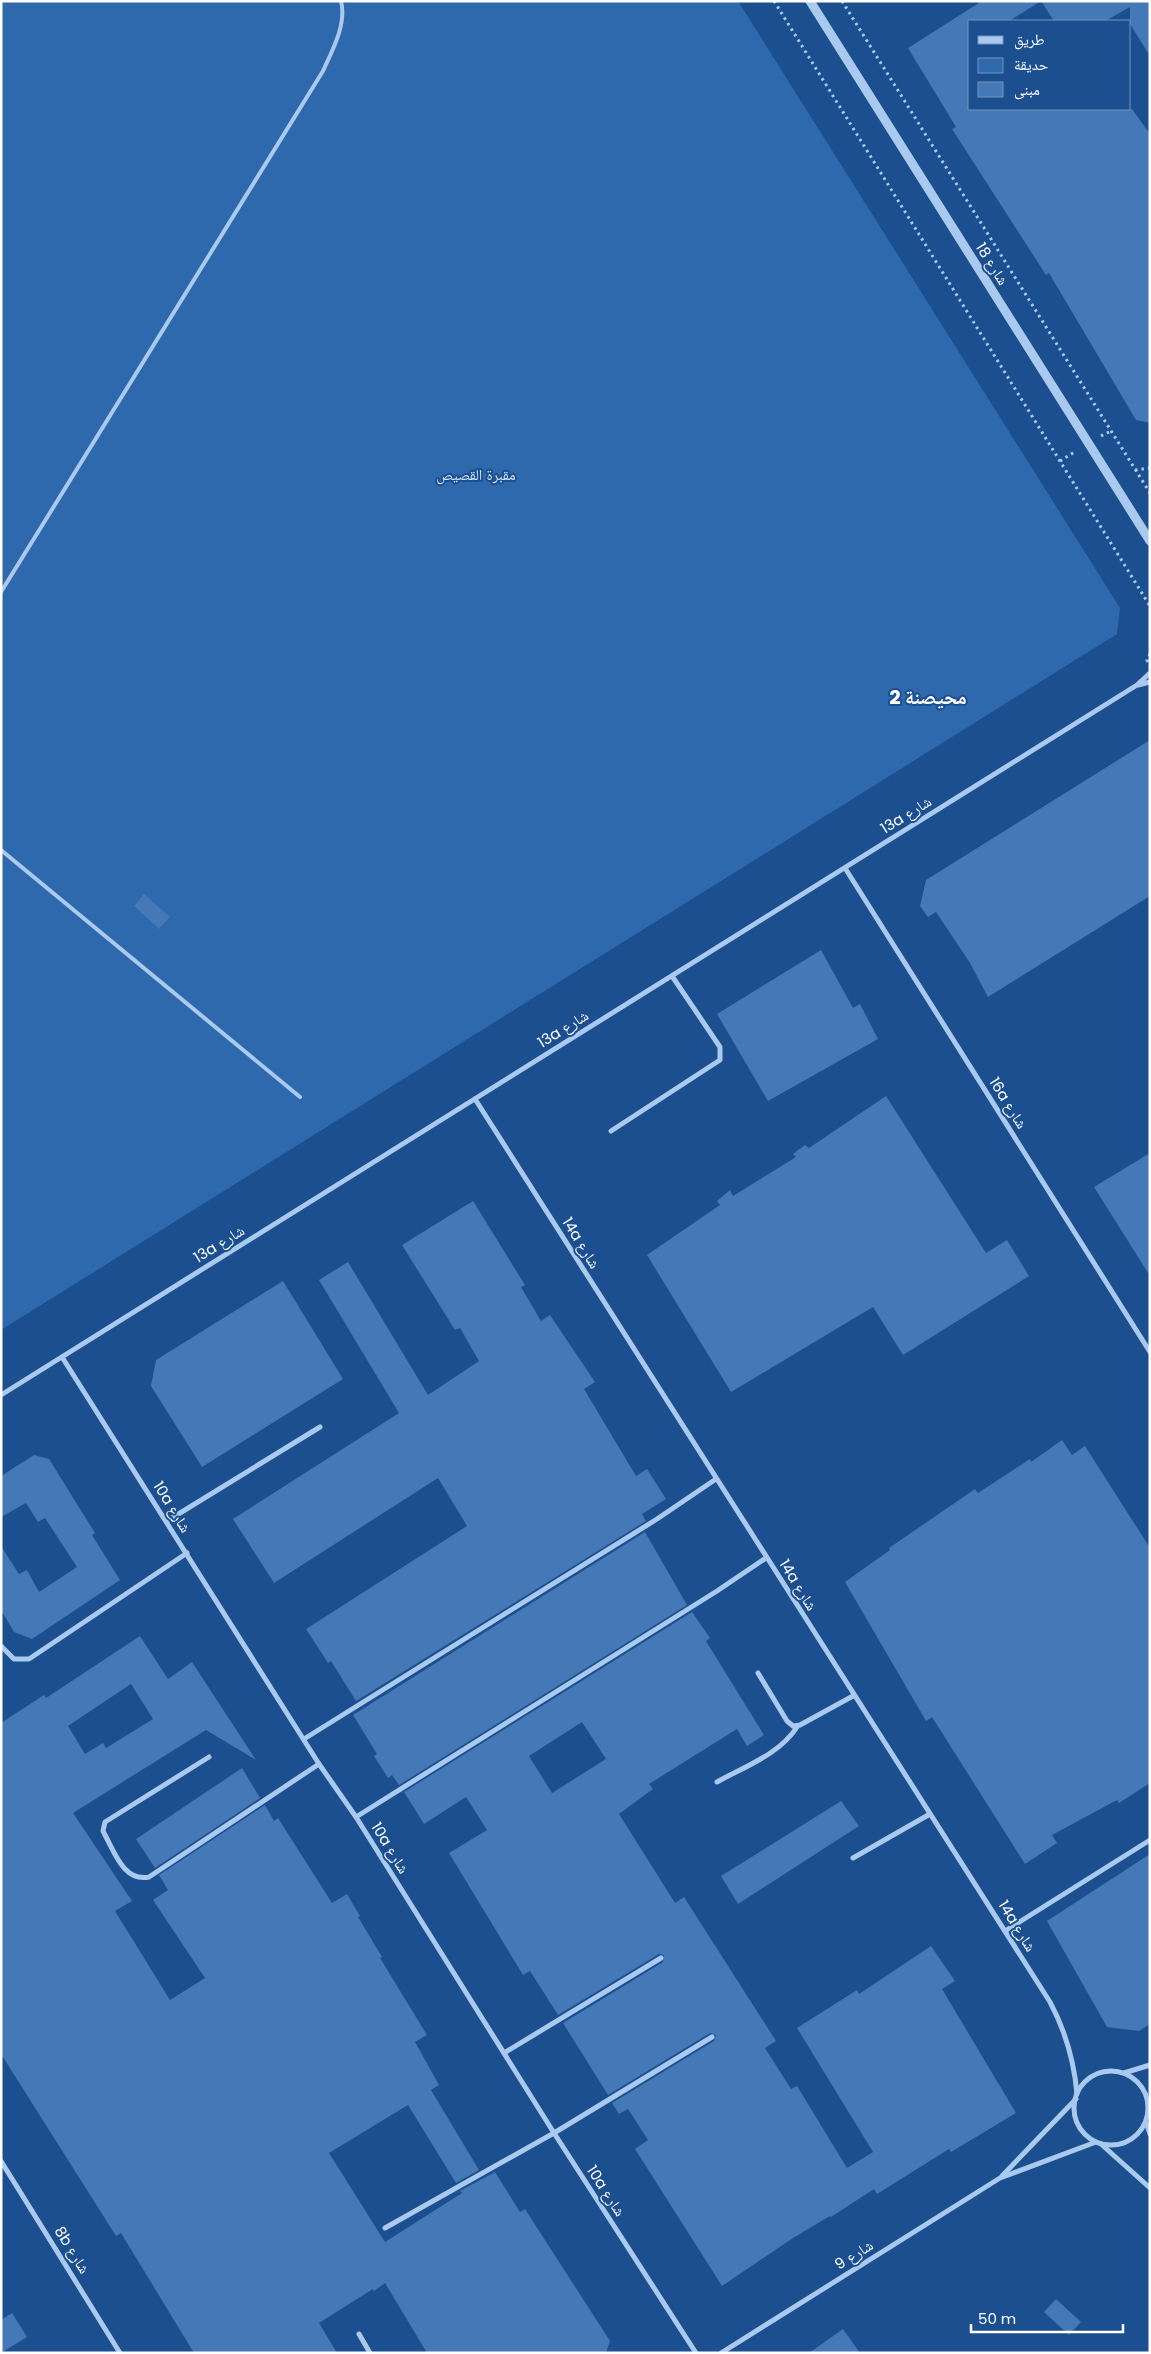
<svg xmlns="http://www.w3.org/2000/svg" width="1151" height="2354" font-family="Poppins,'Noto Naskh Arabic',sans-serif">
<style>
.green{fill:#2e69ad}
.building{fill:#4478b7;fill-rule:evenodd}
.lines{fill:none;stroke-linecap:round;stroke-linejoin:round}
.path{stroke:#a9c9ee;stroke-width:3;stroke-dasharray:2.5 4;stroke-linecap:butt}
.service{stroke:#a9c9ee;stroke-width:4}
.minor{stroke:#a9c9ee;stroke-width:5}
.tertiary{stroke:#a9c9ee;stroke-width:9}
.labels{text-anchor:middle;stroke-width:4;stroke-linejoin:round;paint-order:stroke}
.street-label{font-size:15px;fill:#fff;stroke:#1b4f8f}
.park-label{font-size:15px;fill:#cfe3fa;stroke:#1b4f8f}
.district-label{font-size:20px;font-weight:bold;fill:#fff;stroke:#1b4f8f}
</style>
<rect width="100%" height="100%" fill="#1b4f8f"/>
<!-- green -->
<polygon class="green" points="1,1 738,1 1120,608 1117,634 1,1330"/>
<!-- building -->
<g class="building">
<polygon points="982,1 1041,1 1009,21 970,21 970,109 1132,109 1150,134 1150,423 1136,420 1049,273 1046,275 952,129 956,127 908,48"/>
<polygon points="1041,1 1150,1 1150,56 1130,24 1130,7 1105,21 1054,21"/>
<polygon points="1150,740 1150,896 988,997 970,963 936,912 928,917 920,906 926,880"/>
<polygon points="144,894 170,917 159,929 134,906"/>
<polygon points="821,950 853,1008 860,1004 878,1039 768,1101 717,1014"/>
<polygon points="886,1096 986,1253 1007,1240 1029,1276 903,1355 873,1307 731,1392 647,1255 720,1205 717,1201 730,1190 733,1196 796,1157 793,1154 805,1145 809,1148"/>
<polygon points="1150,1153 1150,1276 1094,1187"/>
<polygon points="473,1201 525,1285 521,1287 541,1321 550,1315 595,1382 584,1389 636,1476 647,1469 666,1499 642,1514 646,1521 356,1701 331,1661 328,1663 306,1629 467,1526 438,1478 274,1583 233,1519 399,1413 319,1280 348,1262 428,1395 479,1361 460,1328 455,1330 402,1245"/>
<polygon points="283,1281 343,1379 202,1467 151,1386 156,1360"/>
<polygon points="1062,1440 1072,1455 1085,1446 1150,1548 1150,1783 1119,1803 1117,1800 1052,1835 1057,1843 1025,1864 932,1717 926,1721 845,1582 890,1550 889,1548 975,1489 978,1493 1030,1459 1031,1462"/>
<polygon points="34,1455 49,1459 95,1533 92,1535 120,1580 32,1639 14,1632 1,1610 1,1546 19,1574 27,1570 39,1592 77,1567 45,1518 38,1522 26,1503 1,1517 1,1476"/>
<polygon points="645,1532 687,1605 399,1785 392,1775 388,1778 374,1756 377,1754 353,1715"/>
<path d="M692 1612 710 1638 706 1641 764 1735 747 1746 737 1729 649 1784 653 1789 619 1814 675 1903 684 1897 776 2041 765 2048 791 2089 797 2086 847 2168 873 2152 797 2028 857 1990 859 1994 931 1946 955 1981 942 1989 1016 2113 951 2152 949 2149 877 2194 874 2189 831 2217 830 2216 793 2238 722 2286 635 2149 648 2140 628 2109 619 2114 612 2103 714 2041 716 2035 710 2033 608 2095 563 2023 663 1962 664 1955 659 1954 558 2015 530 1971 523 1975 449 1853 487 1830 466 1797 424 1824 404 1792ZM582 1722 606 1759 552 1793 529 1756Z"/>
<path d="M140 1636 168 1679 192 1662 256 1760 206 1730 73 1813 132 1901 115 1911 170 2000 205 1978 153 1900 168 1890 159 1875 265 1805 274 1821 278 1818 332 1903 347 1894 360 1916 358 1917 382 1957 380 1958 427 2035 415 2042 439 2085 431 2090 479 2170 456 2183 408 2105 329 2153 385 2242 462 2193 460 2191 495 2172 520 2212 525 2209 610 2341 606 2353H427L385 2283 374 2291 373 2289 319 2323 337 2353H194L121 2233 116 2236 1 2054V1723L44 1695 46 1698ZM131 1684 153 1719 106 1748 103 1743 85 1754 68 1726Z"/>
<polygon points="242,1768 260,1798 155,1868 136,1839"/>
<polygon points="841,1801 859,1826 738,1904 721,1876"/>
<polygon points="1150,1854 1150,2024 1139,2031 1107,2027 1047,1921"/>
<polygon points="1056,2299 1081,2322 1069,2335 1044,2312"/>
<polygon points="12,2313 27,2337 1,2353 1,2320"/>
<polygon points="843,2329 860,2353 809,2353"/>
</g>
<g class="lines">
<!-- path -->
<g class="path">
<polyline points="774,1 1150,606"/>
<polyline points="842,1 1150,493"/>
<polyline points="1101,436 1111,431"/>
<polyline points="1060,461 1076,451"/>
<polyline points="1135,470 1150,468"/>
<polyline points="1148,662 1147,660 1150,654"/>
</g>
<!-- service -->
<g class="service">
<path d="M1 592 323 71C332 51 347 24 341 1"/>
<polyline points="1,850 300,1097"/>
</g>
<!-- minor -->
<g class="minor">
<polyline points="1138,685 1150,682"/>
<polyline points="845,868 1150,1352"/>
<path d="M475 1099 1050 2002C1066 2032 1074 2060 1077 2094"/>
<polyline points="611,1131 720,1060 720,1047 672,976"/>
<polyline points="62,1357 319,1764 356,1817 554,2133 696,2353"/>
<polyline points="1,1395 1137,685 1150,673"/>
<polyline points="167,1521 320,1427"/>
<polyline points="1,1646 14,1659 29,1659 187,1553"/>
<polyline points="758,1673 787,1721 793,1726 800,1725 853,1696"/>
<polyline points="304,1739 657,1519 716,1479"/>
<path d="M209 1757 105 1822 103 1831 105 1835C115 1853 124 1882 149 1877L319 1764"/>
<path d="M717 1782C744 1767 780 1754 797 1727"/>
<polyline points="356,1817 717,1591 766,1558"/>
<polyline points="853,1858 930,1814"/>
<polyline points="1005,1931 1150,1840"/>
<polyline points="504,2053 661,1958"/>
<circle cx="1111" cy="2108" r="37"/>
<polyline points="1124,2073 1150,2065"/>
<polyline points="1146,2122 1150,2134"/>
<polyline points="1101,2144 1150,2188"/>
<polyline points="1,2161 120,2353"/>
<polyline points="1002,2176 1076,2099"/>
<polyline points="385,2228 554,2133 712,2037"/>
<polyline points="359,2334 370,2353"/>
<polyline points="721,2353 1000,2178 1096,2142"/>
</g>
<!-- tertiary -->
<polyline class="tertiary" points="810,1 1150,541"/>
</g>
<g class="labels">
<!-- street labels -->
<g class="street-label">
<text transform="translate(992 264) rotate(58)" y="5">شارع 18</text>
<text transform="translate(906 815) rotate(-32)" y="5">13a شارع</text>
<text transform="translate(563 1029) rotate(-32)" y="5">13a شارع</text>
<text transform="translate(1008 1103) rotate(58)" y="5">16a شارع</text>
<text transform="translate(581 1243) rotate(58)" y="5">14a شارع</text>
<text transform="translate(219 1244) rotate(-32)" y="5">13a شارع</text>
<text transform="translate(172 1507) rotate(58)" y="5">10a شارع</text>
<text transform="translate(798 1585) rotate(58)" y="5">14a شارع</text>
<text transform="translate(390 1848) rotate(58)" y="5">10a شارع</text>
<text transform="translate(1017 1926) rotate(58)" y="5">14a شارع</text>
<text transform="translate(606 2191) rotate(57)" y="5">10a شارع</text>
<text transform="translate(72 2250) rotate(58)" y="5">8b شارع</text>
<text transform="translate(854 2255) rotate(-32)" y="5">شارع 9</text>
</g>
<!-- park labels -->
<g class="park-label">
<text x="476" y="480">مقبرة القصيص</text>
</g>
<!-- district labels -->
<g class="district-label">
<text x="928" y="704">محيصنة 2</text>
</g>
</g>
<!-- border -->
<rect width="1151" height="2354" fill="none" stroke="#ffffff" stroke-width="5"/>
<!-- legend -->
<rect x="968" y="20" width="162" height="90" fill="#1b4f8f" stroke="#7695bc"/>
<rect x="978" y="36" width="25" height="8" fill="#a9c9ee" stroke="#7695bc"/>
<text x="1014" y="45" font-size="15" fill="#ffffff">طريق</text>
<rect x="978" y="58" width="25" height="15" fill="#2e69ad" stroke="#7695bc"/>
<text x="1014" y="70" font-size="15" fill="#ffffff">حديقة</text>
<rect x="978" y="82" width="25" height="15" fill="#4478b7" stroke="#7695bc"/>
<text x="1014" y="95" font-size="15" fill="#ffffff">مبنى</text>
<!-- scale -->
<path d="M971 2324v8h152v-8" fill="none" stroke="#ffffff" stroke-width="2.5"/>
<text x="978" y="2324" font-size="15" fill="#ffffff" stroke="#1b4f8f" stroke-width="4" paint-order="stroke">50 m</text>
</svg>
